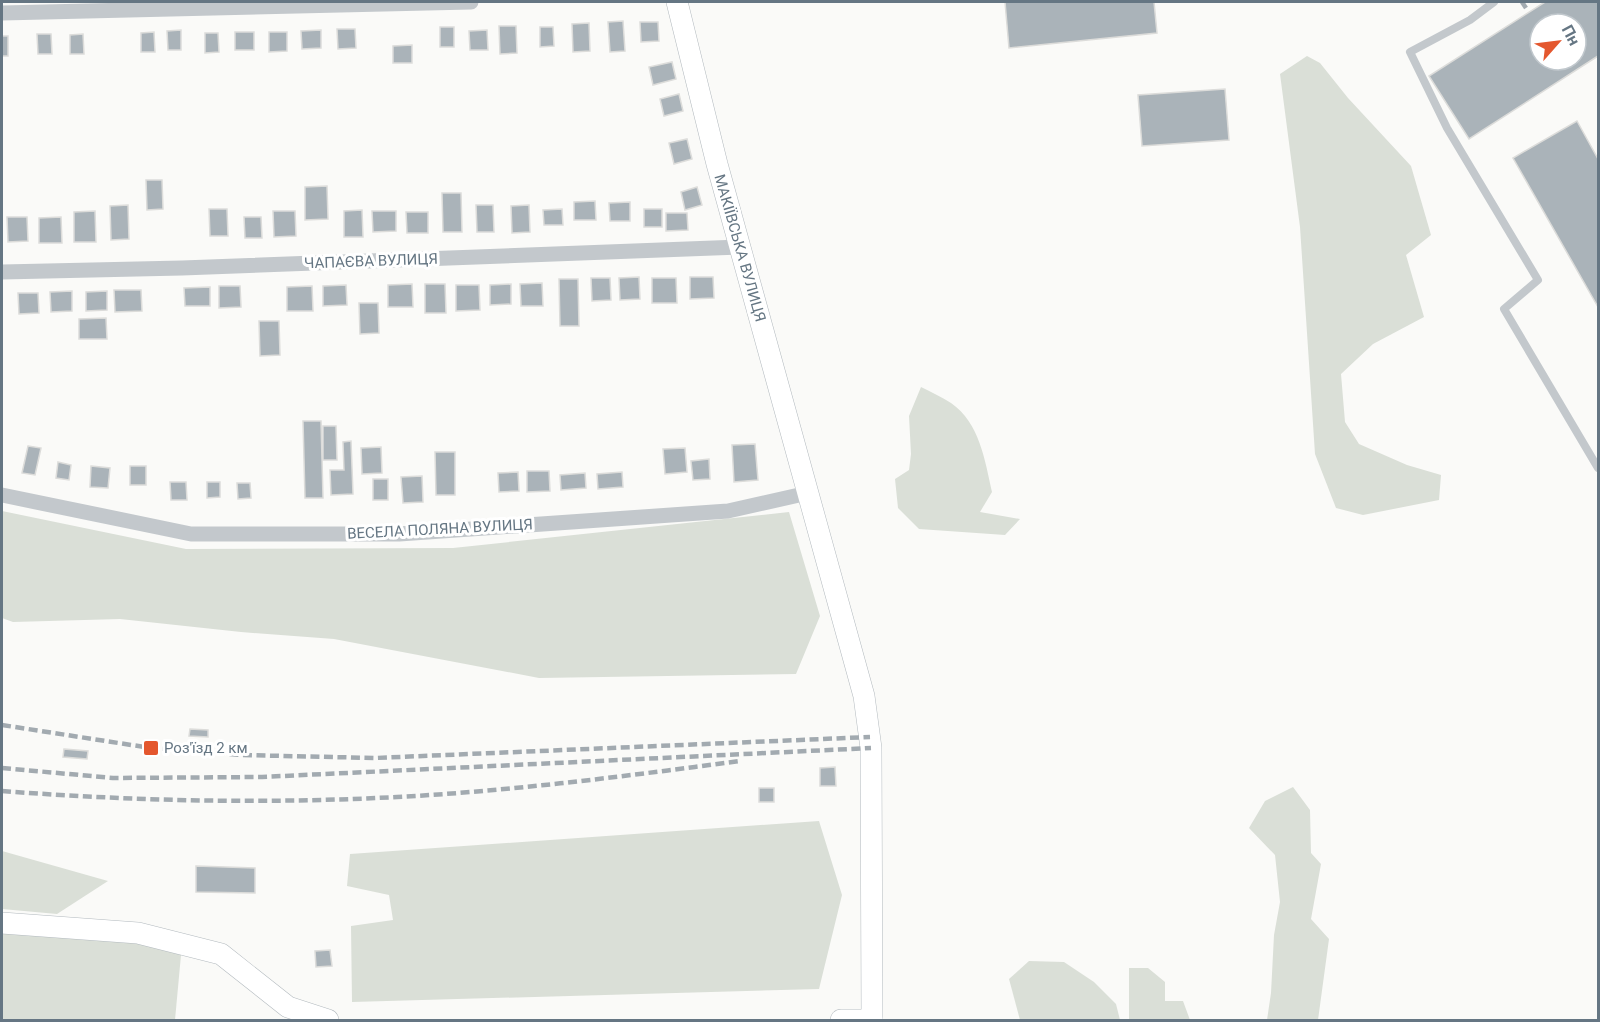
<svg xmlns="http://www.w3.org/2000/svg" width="1600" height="1022" font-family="Roboto,sans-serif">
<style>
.green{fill:#dadfd7}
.building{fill:#aab3b9;stroke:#dcdcda;stroke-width:1.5;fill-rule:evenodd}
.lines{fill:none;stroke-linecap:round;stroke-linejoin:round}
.secondary-casing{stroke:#b3babf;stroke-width:22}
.service{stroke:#c3c8cc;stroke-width:8}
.minor{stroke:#c3c8cc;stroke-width:15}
.secondary{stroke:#fff;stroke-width:21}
.rail{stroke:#a2aab0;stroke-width:4.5;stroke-dasharray:9 4.5;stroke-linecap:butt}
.poi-dot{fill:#e4572e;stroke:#fff;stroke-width:2}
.labels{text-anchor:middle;stroke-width:6;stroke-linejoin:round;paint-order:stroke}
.street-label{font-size:15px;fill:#657683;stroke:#fff}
.poi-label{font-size:15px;fill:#657683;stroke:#fff;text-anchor:start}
</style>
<rect width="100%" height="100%" fill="#fafaf8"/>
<!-- green -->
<g class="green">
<polygon points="1307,56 1320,63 1348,98 1411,166 1431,235 1406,255 1424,317 1373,344 1341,374 1345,422 1359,444 1407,465 1441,475 1439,500 1363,515 1336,508 1315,454 1300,227 1280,74"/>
<path d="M921 387C931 392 942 397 951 403 980 423 985 461 992 492L980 512 1020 519 1005 535 919 529 898 508 895 479 909 470 911 454 909 416Z"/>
<polygon points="2,511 186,549 453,548 789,512 820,616 796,674 539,678 334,639 241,632 120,619 13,622 2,618"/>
<polygon points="1293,787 1310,810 1311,853 1321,864 1311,919 1329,939 1318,1020 1267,1020 1271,993 1274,935 1280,902 1275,855 1249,828 1265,801"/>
<polygon points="819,821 842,895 819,989 352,1002 351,926 393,920 389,895 347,886 350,854"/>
<polygon points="2,851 108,881 57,914 2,909"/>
<polygon points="2,929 179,943 181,955 175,1020 2,1020"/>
<polygon points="1029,961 1064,962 1094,982 1116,1004 1120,1020 1020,1020 1009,979"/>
<polygon points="1129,968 1148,968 1165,982 1165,1001 1183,1001 1190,1020 1129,1020"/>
</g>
<!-- building -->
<g class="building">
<polygon points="1005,2 1154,2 1157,33 1009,48"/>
<path d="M1545 2H1598V56L1469 139 1429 76ZM1540 24H1576V60H1540Z"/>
<polygon points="623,21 625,51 610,52 608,22"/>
<polygon points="640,22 658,22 659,41 641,42"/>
<polygon points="589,23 590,51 573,52 572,24"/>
<polygon points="499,26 516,26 517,53 500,54"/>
<rect x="440" y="27" width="14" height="20"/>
<polygon points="540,27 553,27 554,46 540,47"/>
<polygon points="337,29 355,29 356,48 338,49"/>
<polygon points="181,30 181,50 168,50 167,31"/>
<polygon points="321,30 321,48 302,49 301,31"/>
<polygon points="487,30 488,50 470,50 469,31"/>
<polygon points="154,32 155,52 141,52 141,33"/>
<rect x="235" y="32" width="19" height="18"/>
<polygon points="269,32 287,32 287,51 269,52"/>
<polygon points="205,33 218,33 219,52 205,53"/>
<polygon points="37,34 51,34 52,54 38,54"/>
<polygon points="83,34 84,54 70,54 70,35"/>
<rect x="2" y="36" width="6" height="20"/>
<polygon points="412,45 412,63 393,63 393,46"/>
<polygon points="672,62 676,79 653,85 649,67"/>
<polygon points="1225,89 1229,140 1142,146 1138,95"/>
<polygon points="679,94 683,111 664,116 660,99"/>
<polygon points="1577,121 1598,159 1598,307 1513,158"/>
<polygon points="687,139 692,159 674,164 669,143"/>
<polygon points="146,180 162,180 163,209 147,210"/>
<polygon points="327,186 328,219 305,220 305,187"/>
<polygon points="697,187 702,205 685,210 681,192"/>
<polygon points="442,193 461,193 462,232 443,232"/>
<polygon points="595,201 596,220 574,220 574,202"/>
<polygon points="630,202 630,221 610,221 609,203"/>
<polygon points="128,205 129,239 111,240 110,206"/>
<polygon points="476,205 493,205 494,232 477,232"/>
<polygon points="529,205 530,232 512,233 511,206"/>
<polygon points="209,209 227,209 228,236 210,236"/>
<polygon points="562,209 563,225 544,225 543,210"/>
<rect x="644" y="209" width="18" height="18"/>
<polygon points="362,210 363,237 344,237 344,211"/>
<polygon points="95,211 96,242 74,242 74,212"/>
<polygon points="273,211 295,211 296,236 274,237"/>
<polygon points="372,211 396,211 396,231 373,232"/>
<polygon points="406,212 428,212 428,233 407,233"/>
<polygon points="666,213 687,213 688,230 666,231"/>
<polygon points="7,217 27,217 28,241 8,242"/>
<polygon points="61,217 62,243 39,243 39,218"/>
<polygon points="244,217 261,217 262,238 245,238"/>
<polygon points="639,277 640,299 620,300 619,278"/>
<polygon points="690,277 713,277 714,298 690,299"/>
<polygon points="591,278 610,278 611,300 592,301"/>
<polygon points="652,278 676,278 677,303 652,303"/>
<polygon points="559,279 578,279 579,326 560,326"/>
<polygon points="542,283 543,306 521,306 520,284"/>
<polygon points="412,284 413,307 388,307 388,285"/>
<polygon points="425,284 445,284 446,313 425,313"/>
<polygon points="511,284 511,304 490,305 490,285"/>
<polygon points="346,285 347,305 323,306 323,286"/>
<polygon points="456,285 479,285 480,310 456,311"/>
<polygon points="219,286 240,286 241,307 219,308"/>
<polygon points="312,286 313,311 287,311 287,287"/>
<polygon points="210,287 210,306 185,306 184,288"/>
<polygon points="114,290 141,290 142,311 115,312"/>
<polygon points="72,291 72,311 51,312 50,292"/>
<polygon points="107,291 107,310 86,311 86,292"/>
<polygon points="18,293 38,293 39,313 19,314"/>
<polygon points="359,303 378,303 379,333 360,334"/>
<polygon points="106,318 107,339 79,339 79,319"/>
<polygon points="259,321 279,321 280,355 260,356"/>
<polygon points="303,421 321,421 323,498 305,498"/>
<polygon points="323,426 336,426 337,460 323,460"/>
<polygon points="351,441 353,494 331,495 330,470 344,470 343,442"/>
<polygon points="755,444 758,480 734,482 732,445"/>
<polygon points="28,446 41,448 35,475 22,473"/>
<polygon points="381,447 382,473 362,474 361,448"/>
<polygon points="685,448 687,472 665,474 663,449"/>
<polygon points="435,452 455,452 455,495 436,495"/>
<polygon points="709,459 710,479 693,480 691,461"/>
<polygon points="58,462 71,465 69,480 56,478"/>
<polygon points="91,466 110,468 108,488 90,487"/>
<rect x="130" y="466" width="16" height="19"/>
<polygon points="527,471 549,471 550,491 527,492"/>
<polygon points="518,472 519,491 499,492 498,473"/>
<polygon points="622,472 623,487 598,489 597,474"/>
<polygon points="585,473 586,488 561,490 560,475"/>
<polygon points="422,476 423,502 403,503 401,477"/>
<rect x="373" y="479" width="15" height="21"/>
<polygon points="170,482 186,482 187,500 171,500"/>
<polygon points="207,482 220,482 220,497 207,498"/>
<polygon points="237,483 250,483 251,498 238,499"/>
<polygon points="190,729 208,730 208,737 189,736"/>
<polygon points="64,749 88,751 87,759 63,757"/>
<polygon points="835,767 836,786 820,786 820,768"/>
<rect x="759" y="788" width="15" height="14"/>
<polygon points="196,866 255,868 255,893 196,892"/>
<polygon points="330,950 332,966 316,967 315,951"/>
</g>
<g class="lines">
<defs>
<g id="secondary">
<polyline points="677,2 717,164 864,696 871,748 872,1020"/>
<polyline points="2,923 138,933 221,954 288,1007 328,1020"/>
<polyline points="841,1020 872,1020"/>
</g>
</defs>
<!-- secondary casing -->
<use href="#secondary" class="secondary-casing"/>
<!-- service -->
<polyline class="service" points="1494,2 1470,20 1410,52 1447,128 1538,280 1504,309 1598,468"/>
<!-- minor -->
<g class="minor">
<polyline points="2,13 471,2"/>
<polyline points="2,272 182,268 740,247"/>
<polyline points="2,495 191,534 399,534 728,511 808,493"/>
</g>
<!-- secondary -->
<use href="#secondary" class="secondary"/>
<!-- rail -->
<g class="rail">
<polyline points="1522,2 1526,8"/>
<polyline points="2,725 151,748 242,755 375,758 870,737"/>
<polyline points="2,768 113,778 262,777 871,748"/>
<path d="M2 791C133 801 265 804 397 797 512 791 626 776 740 761"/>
</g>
</g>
<!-- markers -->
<rect class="poi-dot" x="143" y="740" width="16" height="16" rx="3"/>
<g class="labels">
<!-- street labels -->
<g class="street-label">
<text transform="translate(740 248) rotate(74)" y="5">МАКІЇВСЬКА ВУЛИЦЯ</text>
<text transform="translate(371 261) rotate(-2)" y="5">ЧАПАЄВА ВУЛИЦЯ</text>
<text transform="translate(440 529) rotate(-3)" y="5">ВЕСЕЛА ПОЛЯНА ВУЛИЦЯ</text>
</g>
<!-- poi labels -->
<g class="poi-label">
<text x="164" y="753">Роз'їзд 2 км</text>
</g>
</g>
<!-- border -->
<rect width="1600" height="1022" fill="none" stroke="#657683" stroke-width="6"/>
<!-- north arrow -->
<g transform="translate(1558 42) rotate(62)"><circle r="28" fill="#ffffff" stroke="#c1c8cd" stroke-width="1.5"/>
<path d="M0-4.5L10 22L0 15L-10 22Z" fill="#e4572e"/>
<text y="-9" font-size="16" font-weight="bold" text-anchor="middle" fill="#657683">Пн</text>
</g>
</svg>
